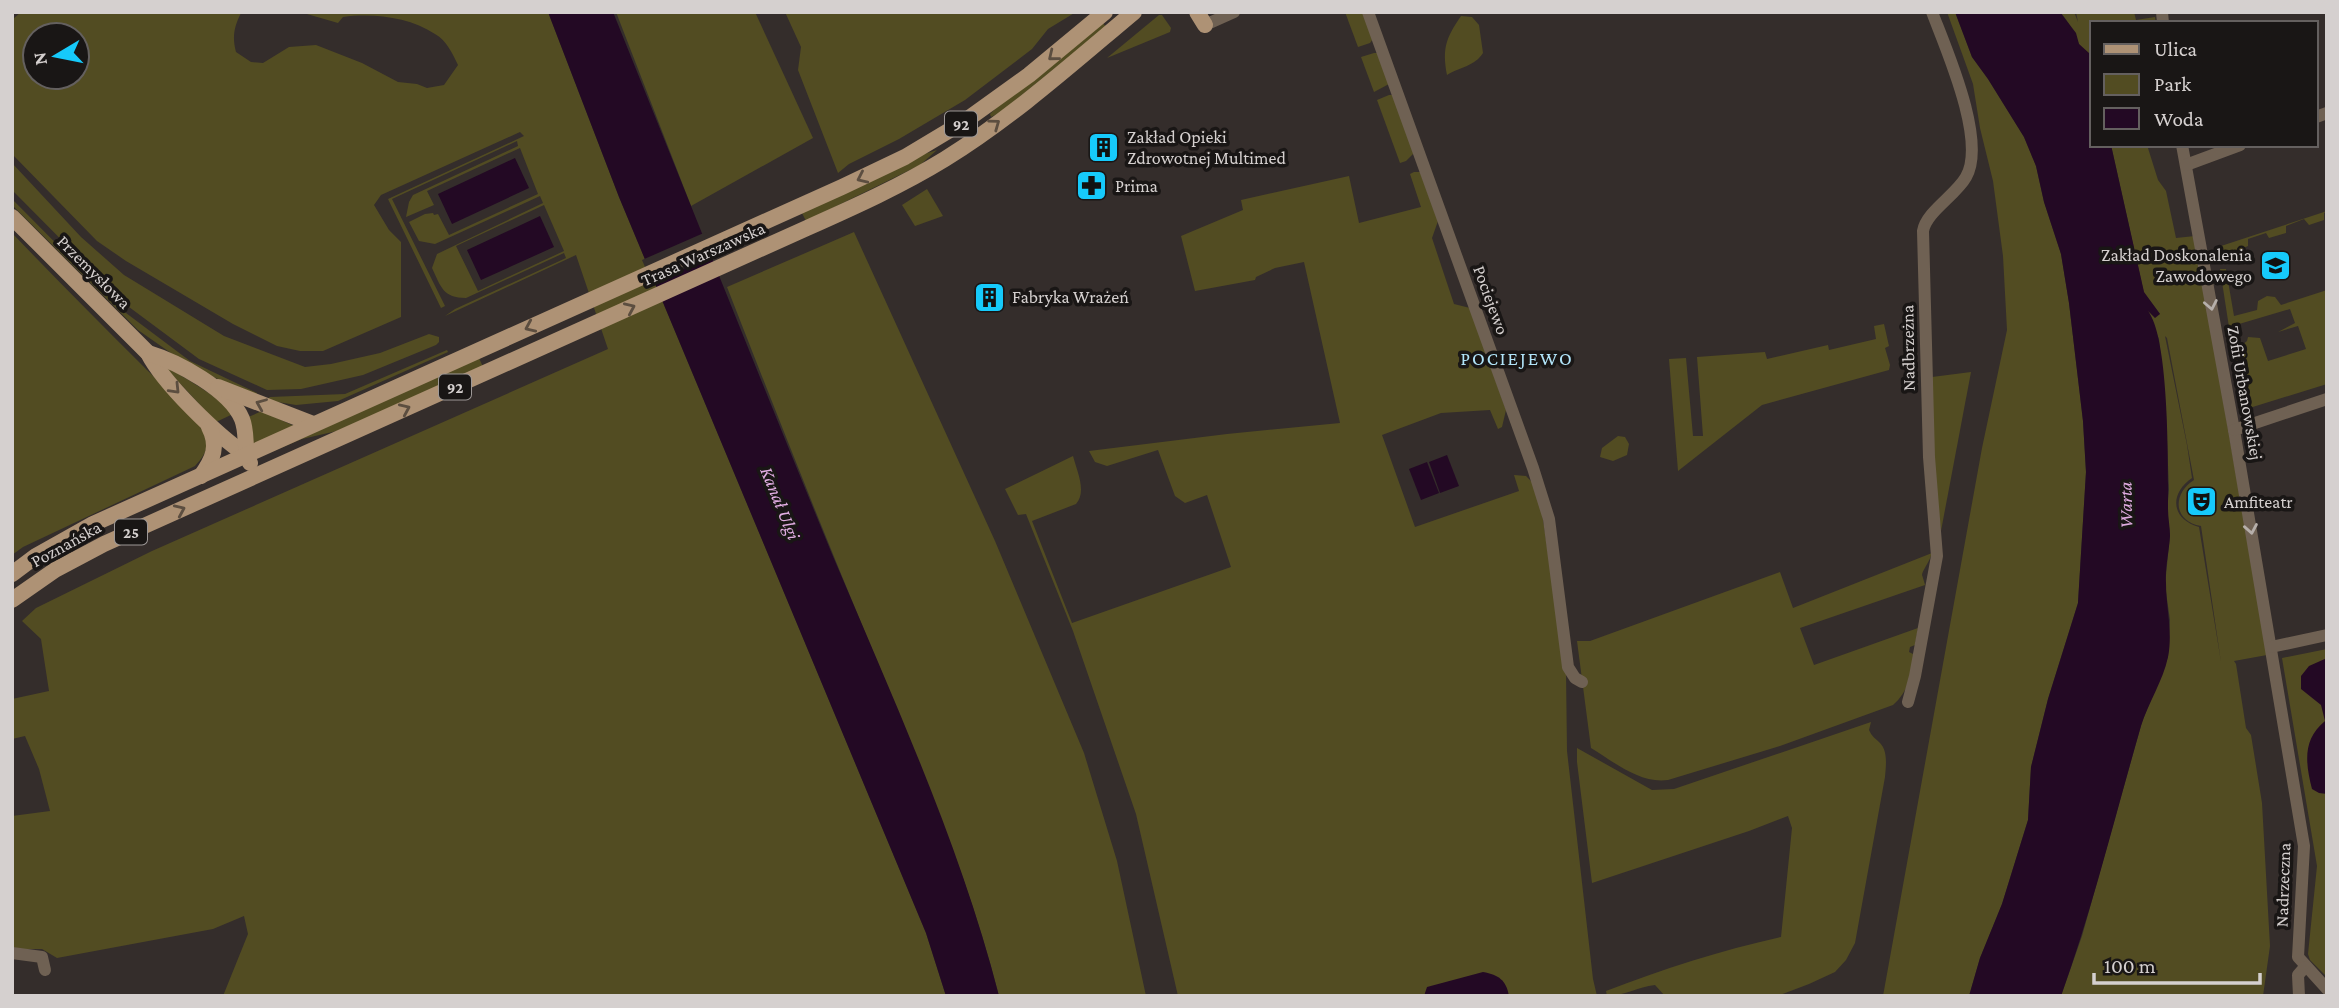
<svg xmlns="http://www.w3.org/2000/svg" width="2339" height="1008" font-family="'Crimson Pro',serif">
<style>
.green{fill:#524c22;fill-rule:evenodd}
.water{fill:#230924}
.pier{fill:#342d2b}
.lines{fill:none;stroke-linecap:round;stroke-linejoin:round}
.minor{stroke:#6f6153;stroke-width:12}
.major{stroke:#ae9275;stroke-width:16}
.oneway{stroke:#5c4e40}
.oneway2{stroke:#b6afaa}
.labels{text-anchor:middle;stroke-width:7;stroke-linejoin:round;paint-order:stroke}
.shield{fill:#191615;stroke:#9d9897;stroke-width:2}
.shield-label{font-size:16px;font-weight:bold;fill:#d5d0cf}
.poi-label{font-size:18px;fill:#d5d0cf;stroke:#191615;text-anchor:start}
.street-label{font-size:18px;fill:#d5d0cf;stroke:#191615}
.neighbourhood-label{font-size:19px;letter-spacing:2px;fill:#b1e4f9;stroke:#191615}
.water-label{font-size:19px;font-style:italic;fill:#e1ade2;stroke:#191615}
</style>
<rect width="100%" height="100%" fill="#342d2b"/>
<!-- green -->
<g class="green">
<path d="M21 12H239L241 13C234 27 232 37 236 52L251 62 263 63 289 47 316 45 362 63 398 82 417 84 427 88 444 85 458 65C452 53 447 41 435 34 409 17 373 13 343 17L338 23 300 12H548L619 197 926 933 946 996H223L248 934 244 916 213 929 57 958 42 949H19L12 947V816L50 811 39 769 25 736 12 739V699L49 691 41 639 22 621 36 608 152 551 608 349 576 255 445 316 455 309 566 258 564 253 466 298C443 298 441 287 432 268L437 254 543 203 540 196 435 244 419 241 409 222 425 214 433 213 434 215 438 214 449 235 538 194 520 148 427 191 434 205 406 217 409 202 413 195 518 146 517 141 392 199 445 306 441 308 388 199 524 136 520 132 381 195 374 205 389 230 401 242V317L323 351H300L277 346 233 324 126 261 97 241 12 154V20ZM35 35H77V77H35ZM544 205 564 251 478 291 456 246Z"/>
<polygon points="616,12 755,12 813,138 691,206"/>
<polygon points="785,12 1076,12 1048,29 1032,49 965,100 899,139 849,164 838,173 798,70 801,47"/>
<polygon points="1345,12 1363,12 1373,39 1370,43 1358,47"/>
<polygon points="1947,12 1955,12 1972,57 1988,79 2024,137 2036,166 2044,202 2061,254 2069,303 2083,421 2086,472 2078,603 2048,699 2031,767 2028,820 2002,904 1980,958 1969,996 1883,996 1982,448 2007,330 2003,256 1993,181 1980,128 1973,84"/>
<path d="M2060 12H2074L2078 22 2076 12H2134L2136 20 2155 17 2156 23H2092V64C2088 52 2084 53 2079 44 2074 33 2069 22 2060 12Z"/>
<polygon points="1159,15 1162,15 1171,28 1170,32 1107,58"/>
<path d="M1461 16 1472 17 1479 25 1483 53C1475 66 1460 67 1447 75 1442 48 1446 38 1461 16Z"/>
<polygon points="1103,23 1106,27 1001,112 991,117 990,114 997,107"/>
<polygon points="1374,53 1377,53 1389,84 1374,92 1361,57"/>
<polygon points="1389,95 1394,95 1414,153 1406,161 1400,163 1377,100"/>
<path d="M2111 145H2147L2158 180 2166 191 2176 238 2195 236 2267 655 2234 661 2236 664 2246 728 2251 735 2262 803 2270 946 2263 996H2061L2082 936 2142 722 2168 657 2170 620 2165 585 2170 535 2167 512 2169 490 2166 415 2159 339 2148 311 2160 314 2144 293ZM2165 336 2167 338 2194 480C2172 494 2173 521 2201 526L2221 662 2199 527C2171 519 2169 494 2192 478L2187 445Z"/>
<polygon points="937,150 920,165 806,221 802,213 921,155"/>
<polygon points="12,163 81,237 124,275 224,336 305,367 331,364 380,353 429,334 439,337 439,342 436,345 363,375 301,389 267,390 199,359 125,304 12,190"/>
<path d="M1414 172H1420L1438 221 1432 238 1454 304 1470 308 1506 410 1502 427 1498 429 1490 410 1441 413 1382 435 1415 527 1519 491 1514 475 1526 476 1532 482 1542 513 1566 672 1567 751 1593 979 1597 996H1178L1136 814 1073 631 1026 514 1018 515 1005 489 1073 456C1077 471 1087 492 1076 504L1032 521 1072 623 1231 567 1207 495 1185 503 1175 496 1158 450 1107 466 1095 462 1089 451 1227 434 1340 423 1304 262 1275 268 1256 277 1255 280 1195 291 1181 236 1243 210 1241 200 1349 176 1359 223 1421 207 1410 174Z"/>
<polygon points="927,189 943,216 915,226 902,205"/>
<polygon points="12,199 122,310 190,361 257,393 258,398 188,365 138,330 12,205"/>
<polygon points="2327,211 2324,213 2324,220 2309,225 2304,219 2286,226 2286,233 2269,238 2266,233 2248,239 2248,246 2222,257 2221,246"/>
<path d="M854 232 995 541 1084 753 1117 861 1146 996H999C967 870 914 751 865 632 817 517 772 402 727 287Z"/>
<path d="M12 233C55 278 99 322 143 366 157 380 197 417 204 433 211 446 204 456 195 466L23 547 12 555Z"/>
<polygon points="2226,269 2234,316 2257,310 2258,301 2267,296 2275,297 2281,305 2327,290 2327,384 2243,410 2231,337 2235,335 2236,344 2241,346 2247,341 2248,337 2260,338 2268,361 2306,349 2298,326 2278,332 2295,323 2290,309 2229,327 2220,269"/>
<polygon points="1884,324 1889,346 1885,348 1890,365 1889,370 1762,405 1678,471 1669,359 1686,358 1693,436 1703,436 1697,357 1765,352 1767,359 1828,345 1829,350 1876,339 1874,326"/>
<polygon points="447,350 448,352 338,401 296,405 266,400 270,397 345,394"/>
<polygon points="479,358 483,367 337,431 302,439 269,453"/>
<path d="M161 363C180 376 221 397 233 414L216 422Z"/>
<polygon points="1971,372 1941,531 1933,469 1932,377"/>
<polygon points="262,411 294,426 251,445 246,418"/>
<polygon points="1618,436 1625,437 1629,444 1627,455 1613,461 1600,457 1602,448"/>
<path d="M1932 553C1930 561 1922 571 1922 575 1923 578 1924 581 1925 585L1800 628 1814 665 1918 628 1915 645 1910 647 1909 652 1913 654C1913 674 1908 692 1893 705L1780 746 1668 780C1640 784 1614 762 1591 748L1577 641H1590L1780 572 1793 608Z"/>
<polygon points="2327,649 2327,977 2310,960 2308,954 2317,866 2282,658"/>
<path d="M1871 722 1869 730C1872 737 1875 738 1880 743 1888 751 1886 766 1885 777L1855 943 1846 960 1835 972 1809 984 1777 996H1665L1655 985C1638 987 1624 996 1607 996L1606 991C1663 969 1722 950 1781 937L1792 828 1788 816 1749 831 1592 883 1577 762V748L1652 790 1674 789Z"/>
</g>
<!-- water -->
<g class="water">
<path d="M548 12H613C686 193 758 374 832 554 893 699 960 843 999 996H946L926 933 619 197Z"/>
<path d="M1955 12H2060L2076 33 2079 44 2089 53 2092 64V145H2111L2144 292 2160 314 2155 318 2148 311C2170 340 2168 469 2168 509 2168 518 2170 527 2170 536 2169 552 2165 567 2166 583 2166 608 2173 632 2168 657 2163 681 2148 703 2141 726 2115 816 2093 907 2061 996H1969L1980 958 2002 904 2028 820 2031 767 2048 699 2078 603 2086 472 2083 421 2069 303 2061 254 2044 202 2036 166 2024 137 1988 79 1972 57Z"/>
<polygon points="515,158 529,188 452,224 438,194"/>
<polygon points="540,216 554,247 481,280 467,250"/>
<polygon points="1447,455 1459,486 1440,493 1429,462"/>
<polygon points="1427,462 1439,493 1421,500 1409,469"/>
<path d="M2327 658V794L2319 793 2312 789C2305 762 2303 739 2325 721L2321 705 2301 689V676L2309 666Z"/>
<path d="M1483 972C1499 975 1506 980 1509 996H1424L1427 987Z"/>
</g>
<!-- pier -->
<polygon class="pier" points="706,232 715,255 652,283 642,260"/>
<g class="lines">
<!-- minor -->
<g class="minor">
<polyline points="1368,12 1533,468 1549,519 1568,667 1575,678 1582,682"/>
<polyline points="2162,12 2163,23"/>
<polyline points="1205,25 1234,12"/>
<polyline points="2316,117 2327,113"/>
<polyline points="2182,145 2234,430 2304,846 2298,957 2327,989"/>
<polyline points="2186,165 2240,145"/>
<polyline points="2234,430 2327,399"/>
<polyline points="2271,647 2327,635"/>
<path d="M1908 702 1915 676 1937 556 1929 457 1923 231C1926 212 1956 195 1966 177 1987 141 1946 49 1932 12"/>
<polyline points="12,953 42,957 45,970"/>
<polyline points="2299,996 2298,975 2305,967"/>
</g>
<!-- major -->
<g class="major">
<polyline points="1197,12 1205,25"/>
<path d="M12 217 148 353C164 384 217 435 246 455"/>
<path d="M148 353C178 362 230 390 242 419 248 434 243 449 250 463"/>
<polyline points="218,387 313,424"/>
<path d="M201 476C213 459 219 446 209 427"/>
<polyline points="12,574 36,556 93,524 842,187 905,157 965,121 1029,75 1105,12"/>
<path d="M12 600 55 570 104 544 807 228C854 207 901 186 945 159 1013 117 1073 63 1134 12"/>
</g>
</g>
<!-- one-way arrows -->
<defs><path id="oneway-chevron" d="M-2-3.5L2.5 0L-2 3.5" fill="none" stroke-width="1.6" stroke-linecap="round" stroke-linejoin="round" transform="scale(1.75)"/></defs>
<g class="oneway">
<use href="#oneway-chevron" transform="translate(1053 56) rotate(141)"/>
<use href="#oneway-chevron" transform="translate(995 124) rotate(-36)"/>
<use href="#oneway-chevron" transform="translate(862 178) rotate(155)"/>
<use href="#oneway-chevron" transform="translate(630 308) rotate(-24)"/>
<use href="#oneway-chevron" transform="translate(530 327) rotate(156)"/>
<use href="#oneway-chevron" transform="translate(175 389) rotate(46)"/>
<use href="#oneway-chevron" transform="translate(261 404) rotate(-157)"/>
<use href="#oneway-chevron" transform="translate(405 409) rotate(-24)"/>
<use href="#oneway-chevron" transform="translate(180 510) rotate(-24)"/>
</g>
<g class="oneway2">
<use href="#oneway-chevron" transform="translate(2211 305) rotate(79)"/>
<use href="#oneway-chevron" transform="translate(2251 529) rotate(80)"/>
</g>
<!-- icons -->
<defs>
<symbol id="building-square" viewBox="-11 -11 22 22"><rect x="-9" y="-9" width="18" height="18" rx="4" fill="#16cafb" stroke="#191615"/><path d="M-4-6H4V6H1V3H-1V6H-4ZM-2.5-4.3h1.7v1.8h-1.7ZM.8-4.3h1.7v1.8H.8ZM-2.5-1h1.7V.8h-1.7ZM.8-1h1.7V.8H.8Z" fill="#111"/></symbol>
<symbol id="pharmacy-square" viewBox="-11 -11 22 22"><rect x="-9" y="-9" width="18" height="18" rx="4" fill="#16cafb" stroke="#191615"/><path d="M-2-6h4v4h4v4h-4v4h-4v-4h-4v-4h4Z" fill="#111"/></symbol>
<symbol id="university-square" viewBox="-11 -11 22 22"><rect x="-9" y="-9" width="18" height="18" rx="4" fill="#16cafb" stroke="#191615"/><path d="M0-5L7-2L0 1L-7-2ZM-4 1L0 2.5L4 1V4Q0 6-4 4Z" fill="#111"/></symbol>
<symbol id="theatre-square" viewBox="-11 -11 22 22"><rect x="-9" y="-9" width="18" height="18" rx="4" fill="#16cafb" stroke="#191615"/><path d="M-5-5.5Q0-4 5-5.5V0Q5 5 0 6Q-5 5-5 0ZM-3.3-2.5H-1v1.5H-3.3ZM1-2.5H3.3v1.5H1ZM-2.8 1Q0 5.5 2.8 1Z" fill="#111"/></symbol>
</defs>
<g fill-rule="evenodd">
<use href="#building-square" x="1086" y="130" width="35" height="35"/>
<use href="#pharmacy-square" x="1074" y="168" width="35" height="35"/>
<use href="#university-square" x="2258" y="248" width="35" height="35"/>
<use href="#building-square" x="972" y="280" width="35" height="35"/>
<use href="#theatre-square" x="2184" y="484" width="35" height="35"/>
</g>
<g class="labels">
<!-- shield labels -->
<g class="shield">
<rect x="945" y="111.5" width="32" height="25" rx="5"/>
<rect x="439" y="374.5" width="32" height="25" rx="5"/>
<rect x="115" y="519.5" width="32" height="25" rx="5"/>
</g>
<g class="shield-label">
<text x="961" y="130">92</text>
<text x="455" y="393">92</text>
<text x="131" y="538">25</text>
</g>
<!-- poi labels -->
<g class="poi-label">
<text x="1127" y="143">Zakład Opieki<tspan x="1127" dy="21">Zdrowotnej Multimed</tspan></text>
<text x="1115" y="192">Prima</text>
<text x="2252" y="261" text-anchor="end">Zakład Doskonalenia<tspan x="2252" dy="21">Zawodowego</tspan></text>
<text x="1012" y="303">Fabryka Wrażeń</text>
<text x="2224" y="508">Amfiteatr</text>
</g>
<!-- street labels -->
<g class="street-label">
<text transform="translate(703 254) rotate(-24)" y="6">Trasa Warszawska</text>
<text transform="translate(94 272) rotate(45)" y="6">Przemysłowa</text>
<text transform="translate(1491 300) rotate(70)" y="6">Pociejewo</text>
<text transform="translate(1908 348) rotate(-91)" y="6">Nadbrzeżna</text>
<text transform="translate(2245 393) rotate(80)" y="6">Zofii Urbanowskiej</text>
<text transform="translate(66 544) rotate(-29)" y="6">Poznańska</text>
<text transform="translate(2283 885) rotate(-88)" y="6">Nadrzeczna</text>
</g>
<!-- neighbourhood labels -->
<g class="neighbourhood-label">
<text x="1517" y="365">POCIEJEWO</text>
</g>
<!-- water labels -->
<g class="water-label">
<text transform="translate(781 503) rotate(68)" y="7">Kanał Ulgi</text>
<text transform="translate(2125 505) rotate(-91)" y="7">Warta</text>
</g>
</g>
<!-- border -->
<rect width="2339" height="1008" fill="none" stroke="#d5d0cf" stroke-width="28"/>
<!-- legend -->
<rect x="2090" y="21" width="228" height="126" fill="#191615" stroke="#64605f" stroke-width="2"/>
<rect x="2104" y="44" width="35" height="10" fill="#ae9275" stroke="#64605f" stroke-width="2"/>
<text x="2154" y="56" font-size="21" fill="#d5d0cf">Ulica</text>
<rect x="2104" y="74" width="35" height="21" fill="#524c22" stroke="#64605f" stroke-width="2"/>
<text x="2154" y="91" font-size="21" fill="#d5d0cf">Park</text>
<rect x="2104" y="108" width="35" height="21" fill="#230924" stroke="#64605f" stroke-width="2"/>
<text x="2154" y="126" font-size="21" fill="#d5d0cf">Woda</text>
<!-- north arrow -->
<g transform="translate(56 56) rotate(260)"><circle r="33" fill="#191615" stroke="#64605f" stroke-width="2"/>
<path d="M0-5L12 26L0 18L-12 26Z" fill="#16cafb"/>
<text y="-10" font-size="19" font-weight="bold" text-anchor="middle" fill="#d5d0cf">N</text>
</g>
<!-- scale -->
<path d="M2094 973v10h166v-10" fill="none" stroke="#d5d0cf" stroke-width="3.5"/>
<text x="2104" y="973" font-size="21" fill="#d5d0cf" stroke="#191615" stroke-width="5" paint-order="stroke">100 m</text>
</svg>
